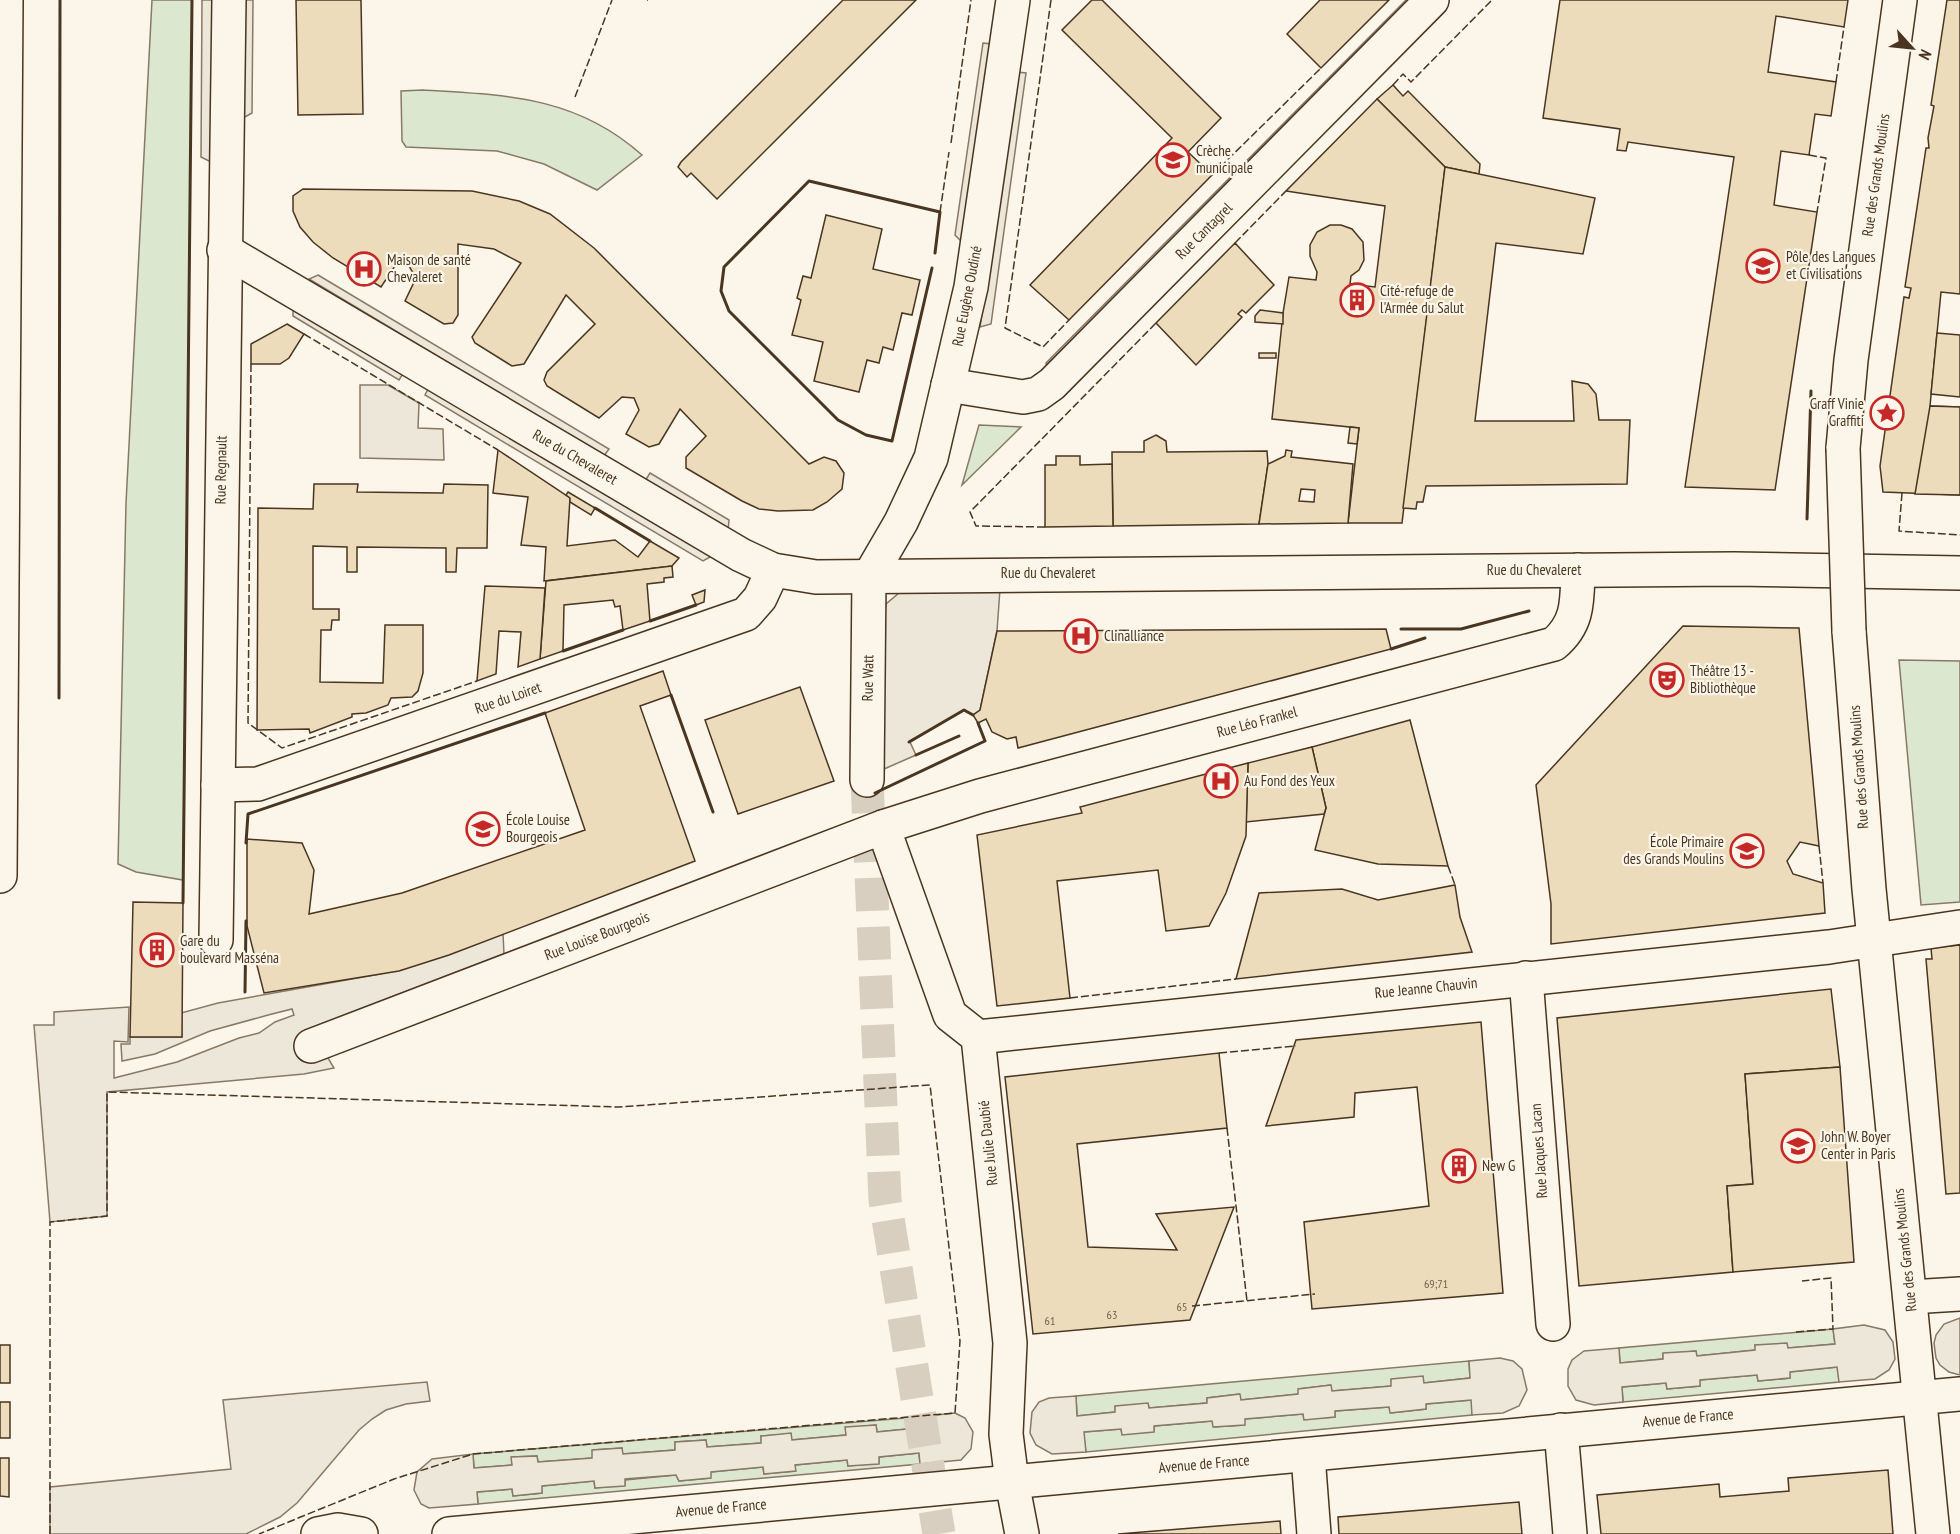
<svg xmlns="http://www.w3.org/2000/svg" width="1960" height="1534" font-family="'PT Sans Narrow',sans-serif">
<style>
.green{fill:#dce7d0;stroke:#887966;stroke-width:1.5}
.parking{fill:#ede7d9;stroke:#887966;stroke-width:1.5}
.building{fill:#ecdcbc;stroke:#4a3520;stroke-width:1.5;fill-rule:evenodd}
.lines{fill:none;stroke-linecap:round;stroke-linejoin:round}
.minor-tunnel{stroke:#d8cfc1;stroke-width:33;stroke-dasharray:33 16;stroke-linecap:butt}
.minor-casing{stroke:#4a3520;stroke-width:36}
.major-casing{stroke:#4a3520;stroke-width:36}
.minor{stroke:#fbf6e9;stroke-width:33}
.major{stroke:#fbf6e9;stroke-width:33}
.minor-bridge-casing{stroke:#4a3520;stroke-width:36;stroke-linecap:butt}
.minor-bridge{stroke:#fbf6e9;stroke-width:33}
.fence{stroke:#4a3520;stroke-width:1.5;stroke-dasharray:8 3;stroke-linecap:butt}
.wall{stroke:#4a3520;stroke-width:3}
.labels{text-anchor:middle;stroke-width:4.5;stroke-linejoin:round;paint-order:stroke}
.number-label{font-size:12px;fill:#725f47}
.poi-label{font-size:15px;fill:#4a3520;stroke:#fbf6e9;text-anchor:start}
.street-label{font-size:15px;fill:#4a3520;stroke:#fbf6e9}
</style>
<rect width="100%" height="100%" fill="#fbf6e9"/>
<!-- green -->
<g class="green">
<polygon points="152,0 192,0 183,880 136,872 118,864 126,503"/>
<path d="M423 90C506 95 576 96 642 155L597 190 544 164 497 151 406 147 402 141 401 91Z"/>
<polygon points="979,425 1021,427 962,485"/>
<polygon points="1899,660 1960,661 1960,902 1921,905"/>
<polygon points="1833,1329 1835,1344 1788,1348 1755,1345 1756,1350 1696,1356 1696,1351 1663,1354 1663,1359 1620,1363 1619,1348"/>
<polygon points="1469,1361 1470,1378 1423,1383 1423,1377 1391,1380 1392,1386 1332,1391 1330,1385 1299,1389 1299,1394 1240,1400 1239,1394 1207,1398 1207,1403 1149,1408 1148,1404 1115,1407 1116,1412 1077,1416 1076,1396"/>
<polygon points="1838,1367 1839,1382 1623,1402 1622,1387 1666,1383 1667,1389 1700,1386 1699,1380 1757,1375 1758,1381 1790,1378 1789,1372"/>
<polygon points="1472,1400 1472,1415 1086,1452 1083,1432 1121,1429 1122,1434 1154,1431 1154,1426 1213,1421 1214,1427 1244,1425 1244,1419 1303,1414 1304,1419 1335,1417 1335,1411 1389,1407 1391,1413 1426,1409 1426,1404"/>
<polygon points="917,1417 917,1428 877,1432 876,1425 846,1428 846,1435 791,1440 791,1434 761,1436 762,1443 707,1447 706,1440 675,1442 675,1450 622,1454 622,1448 593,1450 593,1458 538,1462 537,1456 512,1457 512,1465 474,1468 473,1454"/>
<polygon points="919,1453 920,1464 478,1504 477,1492 512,1489 513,1496 542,1493 541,1486 594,1481 595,1488 625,1485 625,1480 676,1475 679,1481 710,1478 710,1472 763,1467 764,1474 795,1471 795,1465 847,1460 848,1466 879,1463 879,1457"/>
</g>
<!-- parking -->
<g class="parking">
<polygon points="202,0 212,0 211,162 201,157"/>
<polygon points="244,0 253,0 252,113 243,118"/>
<polygon points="1406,0 1418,0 1048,374 1046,363"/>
<polygon points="983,43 991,44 964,244 955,235"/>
<polygon points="1017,72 1026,73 991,324 980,327"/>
<polygon points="318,275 609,449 604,456 309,279"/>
<polygon points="293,305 404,372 399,380 293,316"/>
<polygon points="360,385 388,385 419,403 418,428 443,429 444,460 360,458"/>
<polygon points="429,387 712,556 703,561 425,395"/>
<polygon points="650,473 729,520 728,531 645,481"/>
<polygon points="1000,589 997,631 980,710 973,715 964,710 910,742 916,755 884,769 883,629 886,604 899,593"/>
<polygon points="503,934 504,954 305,1030 316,1061 328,1058 334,1068 304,1074 107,1092 107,1216 50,1222 34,1025 54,1025 54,1012 129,1007 128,1042 114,1041 114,1078 177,1062 239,1038 259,1033 275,1022 294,1015 292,1009 272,1014 210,1031 155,1054 122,1061 121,1044 130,1044 130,1037 182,1037 181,1013 218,1003 380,974"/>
<polygon points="1960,1318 1960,1375 1949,1372 1940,1365 1936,1358 1934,1343 1936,1335 1944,1324"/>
<polygon points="1864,1325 1885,1330 1893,1342 1895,1359 1889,1370 1875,1379 1839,1382 1837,1367 1790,1372 1790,1378 1758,1381 1757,1375 1700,1380 1700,1386 1667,1389 1666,1383 1622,1387 1623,1402 1594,1405 1576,1400 1568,1386 1568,1369 1572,1360 1584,1351 1619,1348 1620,1363 1663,1359 1663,1353 1696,1351 1697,1356 1755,1350 1755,1345 1787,1343 1788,1348 1835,1344 1833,1329"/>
<polygon points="1500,1358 1513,1361 1522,1369 1527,1390 1519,1406 1503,1413 1472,1415 1471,1400 1426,1404 1426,1409 1390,1413 1389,1407 1335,1411 1335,1417 1304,1420 1303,1414 1245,1419 1245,1425 1213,1427 1212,1421 1154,1426 1154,1432 1122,1435 1121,1429 1084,1432 1086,1452 1052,1454 1036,1445 1030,1433 1032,1412 1039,1402 1049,1398 1076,1396 1077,1416 1115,1412 1115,1406 1148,1403 1149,1408 1207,1403 1207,1398 1240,1394 1241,1400 1298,1394 1298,1389 1331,1385 1332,1391 1391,1386 1391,1379 1423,1376 1424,1383 1470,1378 1469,1361"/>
<polygon points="427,1382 430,1401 406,1404 386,1410 372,1419 359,1430 297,1503 280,1517 246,1534 50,1534 50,1487 231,1469 223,1400"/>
<polygon points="955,1413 965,1418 973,1432 971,1449 961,1460 920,1464 919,1453 879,1457 879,1464 848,1466 847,1460 795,1465 796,1471 764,1474 763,1467 711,1472 711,1478 679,1481 676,1475 625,1479 625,1486 595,1488 594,1481 542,1486 542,1493 513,1496 512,1489 477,1492 478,1504 429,1508 421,1504 414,1490 417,1472 432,1459 473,1454 474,1468 512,1465 511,1457 537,1456 538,1462 592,1458 592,1450 622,1448 623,1454 675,1450 675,1442 706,1440 707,1447 761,1443 761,1436 791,1433 792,1440 846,1435 845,1427 876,1425 877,1432 917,1428 917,1417"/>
</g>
<!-- building -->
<g class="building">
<polygon points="296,0 361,0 363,114 298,115"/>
<polygon points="843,0 916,0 717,199 691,173 687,177 678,167 681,162"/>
<polygon points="1092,0 1102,0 1221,118 1188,152 1212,175 1069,320 1030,285 1172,138 1062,30"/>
<polygon points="1320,0 1389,0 1321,68 1287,34"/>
<polygon points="1560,0 1848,0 1844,27 1776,16 1768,72 1836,82 1831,116 1815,114 1809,155 1781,151 1779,166 1774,205 1817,212 1775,490 1685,487 1734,157 1628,142 1626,151 1617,150 1620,129 1543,118"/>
<polygon points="1947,0 1960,0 1960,294 1941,292 1930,406 1960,407 1960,495 1883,492 1880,466 1904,297 1909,298 1911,288 1905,287 1926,148 1929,148 1928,138 1934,106 1931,105"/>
<polygon points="1393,85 1403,96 1408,91 1480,164 1479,174 1445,167 1377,99"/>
<polygon points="1377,99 1445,167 1402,523 1348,523 1359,428 1272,419 1283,313 1289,277 1316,280 1317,272 1310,256 1310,245 1317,232 1330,225 1341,225 1352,229 1363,242 1364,260 1359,270 1351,276 1350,284 1375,287 1385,206 1286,191"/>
<polygon points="1445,167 1595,198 1583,254 1496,243 1475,421 1574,421 1572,381 1588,384 1596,394 1599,420 1630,420 1627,484 1426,486 1423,502 1417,502 1416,509 1403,508"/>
<polygon points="303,189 472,191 519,201 550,214 594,248 809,464 824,457 836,461 844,473 842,489 827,502 813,510 778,511 759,509 742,501 686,468 686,457 706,436 680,409 659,444 649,447 626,434 639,410 634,398 622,397 599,418 547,386 544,380 547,372 595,324 566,295 524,364 512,366 475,343 472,337 521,263 494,249 458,244 458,315 453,323 444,324 405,301 416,278 409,266 395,266 381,287 333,258 313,242 300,227 293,211 293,196"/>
<polygon points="826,215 882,229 873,269 920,280 912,315 902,313 893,350 883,347 879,363 867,360 859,392 814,381 823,342 792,335 801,300 797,298 803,276 811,278"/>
<polygon points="1235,243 1274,285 1246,313 1242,310 1238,314 1242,317 1196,365 1156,323"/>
<polygon points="1260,310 1283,313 1283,324 1255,322 1255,316"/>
<polygon points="287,324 304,334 289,358 280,364 251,364 251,344"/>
<polygon points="1937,333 1960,335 1960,397 1931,394"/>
<rect x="1259" y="353" width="17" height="5"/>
<polygon points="1930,406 1960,407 1960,495 1915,494"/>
<polygon points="1350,427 1359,428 1357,444 1348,443"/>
<polygon points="1156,435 1166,441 1167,452 1267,451 1268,464 1259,524 1113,526 1112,452 1144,452 1144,441"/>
<polygon points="498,450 570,498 567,546 615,540 638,557 650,541 679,558 672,566 544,581 546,547 521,545 528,497 493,493"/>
<path d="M1286 450 1292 451 1291 457 1353 464 1348 523 1259 524 1268 464 1285 456ZM1301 489 1315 490 1314 502 1299 501Z"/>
<polygon points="1056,456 1080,456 1080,465 1112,464 1113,526 1045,527 1045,465 1056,465"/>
<polygon points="314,484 358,484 357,492 443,493 444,484 488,485 487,548 457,548 456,572 446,572 446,548 357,547 357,572 347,572 347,547 313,546 313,609 339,609 339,620 332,620 331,630 321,630 320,682 383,683 385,625 423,625 423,673 418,691 412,697 391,698 388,705 366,713 352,714 352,717 310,733 309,729 257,730 258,508 313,509"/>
<polygon points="568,492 595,508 591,515 570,502 570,498 566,495"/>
<polygon points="672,566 673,577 664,578 664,582 647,584 650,621 623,630 620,606 615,607 613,600 564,605 563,651 540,659 546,581"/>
<polygon points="485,586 545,588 540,659 518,667 521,632 499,631 496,674 477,681"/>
<polygon points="705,590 704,602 696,605 692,595"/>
<polygon points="1683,626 1799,628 1819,846 1800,842 1787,861 1793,874 1823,883 1825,913 1551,944 1551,904 1536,785"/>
<polygon points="1386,629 1391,649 1018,748 1016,737 1007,739 992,732 986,719 978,723 973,715 980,710 997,631"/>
<polygon points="663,671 671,695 640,706 695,861 449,955 399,971 264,993 247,926 247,839 302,843 314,870 309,914 402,893 585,830 545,713"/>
<polygon points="800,687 834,781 738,814 705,720"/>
<polygon points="1410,720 1448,866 1378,864 1315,850 1326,808 1312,747"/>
<polygon points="1312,747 1326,808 1324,814 1246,822 1248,763"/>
<polygon points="1248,763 1246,836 1226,893 1209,926 1166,931 1158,870 1057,881 1070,998 997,1006 977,835 1082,813 1080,807"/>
<polygon points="1455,885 1460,917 1472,952 1236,979 1259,893 1342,889 1378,900"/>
<polygon points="133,902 183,903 182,1037 130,1037"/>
<polygon points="1960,945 1960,1193 1946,1194 1926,959 1932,959 1931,948"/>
<polygon points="1831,989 1840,1067 1745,1074 1753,1184 1727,1186 1733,1272 1579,1286 1557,1018"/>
<polygon points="1481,1022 1503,1293 1312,1309 1304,1222 1429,1206 1417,1087 1355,1093 1354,1117 1266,1126 1296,1040"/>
<polygon points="1219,1053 1227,1128 1077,1144 1088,1247 1177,1250 1156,1214 1234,1207 1190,1320 1033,1334 1005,1077"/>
<polygon points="1840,1067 1854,1262 1733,1272 1727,1186 1753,1184 1745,1074"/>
<rect x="0" y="1345" width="10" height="38"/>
<rect x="0" y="1402" width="10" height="36"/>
<polygon points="0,1458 9,1458 9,1497 0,1496"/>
<polygon points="1888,1470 1893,1534 1601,1534 1597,1495 1719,1484 1720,1497 1789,1491 1788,1478"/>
<polygon points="1519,1502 1522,1534 1339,1534 1338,1517"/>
<polygon points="1280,1521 1281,1534 1118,1534 1155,1531"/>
</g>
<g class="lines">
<!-- minor-tunnel -->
<polyline class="minor-tunnel" points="867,780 885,1200 939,1534"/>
<defs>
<g id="minor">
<polyline points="224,250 741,555 773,570 816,577 1734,569 1960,573"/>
<polyline points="948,385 1023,397 1038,394 1052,384 1432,0"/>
<polyline points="1843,448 1851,360 1900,0"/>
<polyline points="1849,631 1869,889 1933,1534"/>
<polyline points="867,780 869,577 901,522 931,458 971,287 1013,0"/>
<polyline points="218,785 258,784 746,614 760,598 773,570"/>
<polyline points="883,827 950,1015 978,1037 1010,1343 1006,1434 1012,1482 1022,1534"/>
<polyline points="216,940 229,0"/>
<polyline points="1526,978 1553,1324"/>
<polyline points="978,1037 1829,947 1960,927"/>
<path d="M311 1046 883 827 980 796 1554 644C1579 623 1577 600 1578 570"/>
<polyline points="1910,1297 1960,1294"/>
<polyline points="1561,1430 1570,1534"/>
<polyline points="1308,1456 1314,1534"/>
<polyline points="318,1534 338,1530 361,1534"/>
<polyline points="449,1534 1960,1394"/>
</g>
<polyline id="major" points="0,876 6,0"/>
</defs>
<!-- minor casing -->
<use href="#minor" class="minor-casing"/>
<!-- major casing -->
<use href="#major" class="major-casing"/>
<!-- minor -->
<use href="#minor" class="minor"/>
<!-- major -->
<use href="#major" class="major"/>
<defs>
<polyline id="minor-bridge" points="1843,448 1849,631"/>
</defs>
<!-- minor-bridge casing -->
<use href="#minor-bridge" class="minor-bridge-casing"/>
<!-- minor-bridge -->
<use href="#minor-bridge" class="minor-bridge"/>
<!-- fence -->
<g class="fence">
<polyline points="647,0 648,0"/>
<polyline points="1051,0 1005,328 1043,347 1069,320"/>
<polyline points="1836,82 1844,27"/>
<polyline points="1393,85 1403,74 1411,82 1492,0"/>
<polyline points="575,97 612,0"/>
<polyline points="951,143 971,0"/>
<polyline points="1809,155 1826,158 1817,212"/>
<polyline points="1212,175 1321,68"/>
<polyline points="940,212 949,152"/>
<polyline points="1235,243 1286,191"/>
<polyline points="304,334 498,450"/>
<polyline points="251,364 248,723 282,748 477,681"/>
<polyline points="1902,493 1899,531 1960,535"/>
<polyline points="1045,527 976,526 970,512 1156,323"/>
<polyline points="1819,846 1823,883"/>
<polyline points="1448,866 1455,885"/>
<polyline points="1070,998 1236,979"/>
<polyline points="1219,1053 1296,1046"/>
<polyline points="1227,1128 1247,1301"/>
<polyline points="1192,1306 1315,1294"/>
<polyline points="1796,1332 1833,1329 1831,1278 1802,1281"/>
<polyline points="50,1534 50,1222 107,1216 107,1092 618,1107 930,1085 960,1341 955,1413 473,1454 394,1479 259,1534"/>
</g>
<!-- wall -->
<g class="wall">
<polyline points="932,268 892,441 866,435 838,420 729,311 721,291 724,267 809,181 940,212 935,253"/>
<polyline points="595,508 650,541"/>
<polyline points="1807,519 1811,391"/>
<polyline points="650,621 696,605"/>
<polyline points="1401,629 1461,629 1529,611"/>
<polyline points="1391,649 1425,638"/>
<polyline points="563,651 623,630"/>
<polyline points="671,695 713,812"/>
<polyline points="59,698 60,0"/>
<polyline points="909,742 964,710 973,715"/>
<polyline points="916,755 959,736"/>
<polyline points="875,793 985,741 978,723"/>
<polyline points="246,843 248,814 545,713"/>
<polyline points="183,903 192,0"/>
<polyline points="245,992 246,921"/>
</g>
</g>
<!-- icons -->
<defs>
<symbol id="school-ring" viewBox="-11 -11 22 22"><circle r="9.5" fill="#fbf6e9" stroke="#c62828" stroke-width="1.5"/><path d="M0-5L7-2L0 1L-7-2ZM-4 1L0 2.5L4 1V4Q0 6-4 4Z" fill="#c62828"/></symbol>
<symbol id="university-ring" viewBox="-11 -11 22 22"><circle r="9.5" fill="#fbf6e9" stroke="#c62828" stroke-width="1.5"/><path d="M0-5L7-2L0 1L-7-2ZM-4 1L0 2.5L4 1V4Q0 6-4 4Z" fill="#c62828"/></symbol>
<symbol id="hospital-ring" viewBox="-11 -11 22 22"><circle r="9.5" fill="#fbf6e9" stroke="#c62828" stroke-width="1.5"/><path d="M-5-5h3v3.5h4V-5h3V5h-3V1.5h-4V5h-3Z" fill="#c62828"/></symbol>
<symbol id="building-ring" viewBox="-11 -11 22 22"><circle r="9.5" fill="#fbf6e9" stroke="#c62828" stroke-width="1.5"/><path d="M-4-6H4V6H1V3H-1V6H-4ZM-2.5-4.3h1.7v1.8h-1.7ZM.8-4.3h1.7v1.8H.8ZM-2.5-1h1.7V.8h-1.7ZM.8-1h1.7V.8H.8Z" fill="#c62828"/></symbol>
<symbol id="sight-ring" viewBox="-11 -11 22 22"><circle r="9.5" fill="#fbf6e9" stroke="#c62828" stroke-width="1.5"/><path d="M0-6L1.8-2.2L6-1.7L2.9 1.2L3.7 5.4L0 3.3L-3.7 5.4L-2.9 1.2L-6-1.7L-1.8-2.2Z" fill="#c62828"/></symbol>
<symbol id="theatre-ring" viewBox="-11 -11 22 22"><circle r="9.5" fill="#fbf6e9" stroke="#c62828" stroke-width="1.5"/><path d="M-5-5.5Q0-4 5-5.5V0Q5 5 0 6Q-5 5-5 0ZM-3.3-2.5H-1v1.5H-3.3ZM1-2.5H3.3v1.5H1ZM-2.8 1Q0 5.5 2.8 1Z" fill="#c62828"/></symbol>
</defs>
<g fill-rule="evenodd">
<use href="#school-ring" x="1154" y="141" width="38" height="38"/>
<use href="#university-ring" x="1744" y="247" width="38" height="38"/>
<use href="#hospital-ring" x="345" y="250" width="38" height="38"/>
<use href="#building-ring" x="1338" y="281" width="38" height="38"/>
<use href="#sight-ring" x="1868" y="394" width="38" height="38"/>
<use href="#hospital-ring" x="1062" y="617" width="38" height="38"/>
<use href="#theatre-ring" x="1648" y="661" width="38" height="38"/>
<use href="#hospital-ring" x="1202" y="762" width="38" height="38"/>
<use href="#school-ring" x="464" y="810" width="38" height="38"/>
<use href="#school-ring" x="1728" y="832" width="38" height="38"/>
<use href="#building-ring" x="138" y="931" width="38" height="38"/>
<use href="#university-ring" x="1779" y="1127" width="38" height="38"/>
<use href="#building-ring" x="1440" y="1147" width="38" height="38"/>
</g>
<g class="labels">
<!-- number labels -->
<g class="number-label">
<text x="1436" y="1288">69;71</text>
<text x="1182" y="1311">65</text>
<text x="1112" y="1319">63</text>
<text x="1050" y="1325">61</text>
</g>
<!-- poi labels -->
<g class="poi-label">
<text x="1196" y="156">Crèche<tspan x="1196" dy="17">municipale</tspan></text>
<text x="1786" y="262">Pôle des Langues<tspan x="1786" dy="17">et Civilisations</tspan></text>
<text x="387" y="265">Maison de santé<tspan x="387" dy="17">Chevaleret</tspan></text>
<text x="1380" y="296">Cité-refuge de<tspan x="1380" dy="17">l'Armée du Salut</tspan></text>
<text x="1864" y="409" text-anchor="end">Graff Vinie<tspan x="1864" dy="17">Graffiti</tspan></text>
<text x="1104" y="641">Clinalliance</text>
<text x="1690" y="676">Théâtre 13 -<tspan x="1690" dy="17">Bibliothèque</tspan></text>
<text x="1244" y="786">Au Fond des Yeux</text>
<text x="506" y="825">École Louise<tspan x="506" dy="17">Bourgeois</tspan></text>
<text x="1724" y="847" text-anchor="end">École Primaire<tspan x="1724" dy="17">des Grands Moulins</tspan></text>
<text x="180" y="946">Gare du<tspan x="180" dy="17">boulevard Masséna</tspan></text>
<text x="1821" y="1142">John W. Boyer<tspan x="1821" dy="17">Center in Paris</tspan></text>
<text x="1482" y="1171">New G</text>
</g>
<!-- street labels -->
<g class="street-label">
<text transform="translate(1876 175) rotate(-82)" y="5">Rue des Grands Moulins</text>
<text transform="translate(1204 231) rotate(-45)" y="5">Rue Cantagrel</text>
<text transform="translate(967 296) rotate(-79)" y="5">Rue Eugène Oudiné</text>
<text transform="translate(575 457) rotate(30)" y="5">Rue du Chevaleret</text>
<text transform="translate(221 470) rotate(-89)" y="5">Rue Regnault</text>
<text x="1534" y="575">Rue du Chevaleret</text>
<text x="1048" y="578">Rue du Chevaleret</text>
<text transform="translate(868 678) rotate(-89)" y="5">Rue Watt</text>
<text transform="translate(508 698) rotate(-19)" y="5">Rue du Loiret</text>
<text transform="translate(1257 722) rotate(-15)" y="5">Rue Léo Frankel</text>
<text transform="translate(1859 767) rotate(-94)" y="5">Rue des Grands Moulins</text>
<text transform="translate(597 936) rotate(-21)" y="5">Rue Louise Bourgeois</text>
<text transform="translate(1426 988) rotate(-6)" y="5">Rue Jeanne Chauvin</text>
<text transform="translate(988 1143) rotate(-96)" y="5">Rue Julie Daubié</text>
<text transform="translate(1539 1151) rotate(-94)" y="5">Rue Jacques Lacan</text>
<text transform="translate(1905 1250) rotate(-96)" y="5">Rue des Grands Moulins</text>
<text transform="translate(1688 1418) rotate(-5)" y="5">Avenue de France</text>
<text transform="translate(1204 1464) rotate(-5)" y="5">Avenue de France</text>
<text transform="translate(721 1508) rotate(-5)" y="5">Avenue de France</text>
</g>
</g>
<!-- north arrow -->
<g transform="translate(1912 48) rotate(117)" stroke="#fbf6e9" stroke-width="4.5" paint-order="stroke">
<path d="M0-4.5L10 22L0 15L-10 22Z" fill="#4a3520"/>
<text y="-9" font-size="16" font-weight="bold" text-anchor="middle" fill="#4a3520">N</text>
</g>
</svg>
